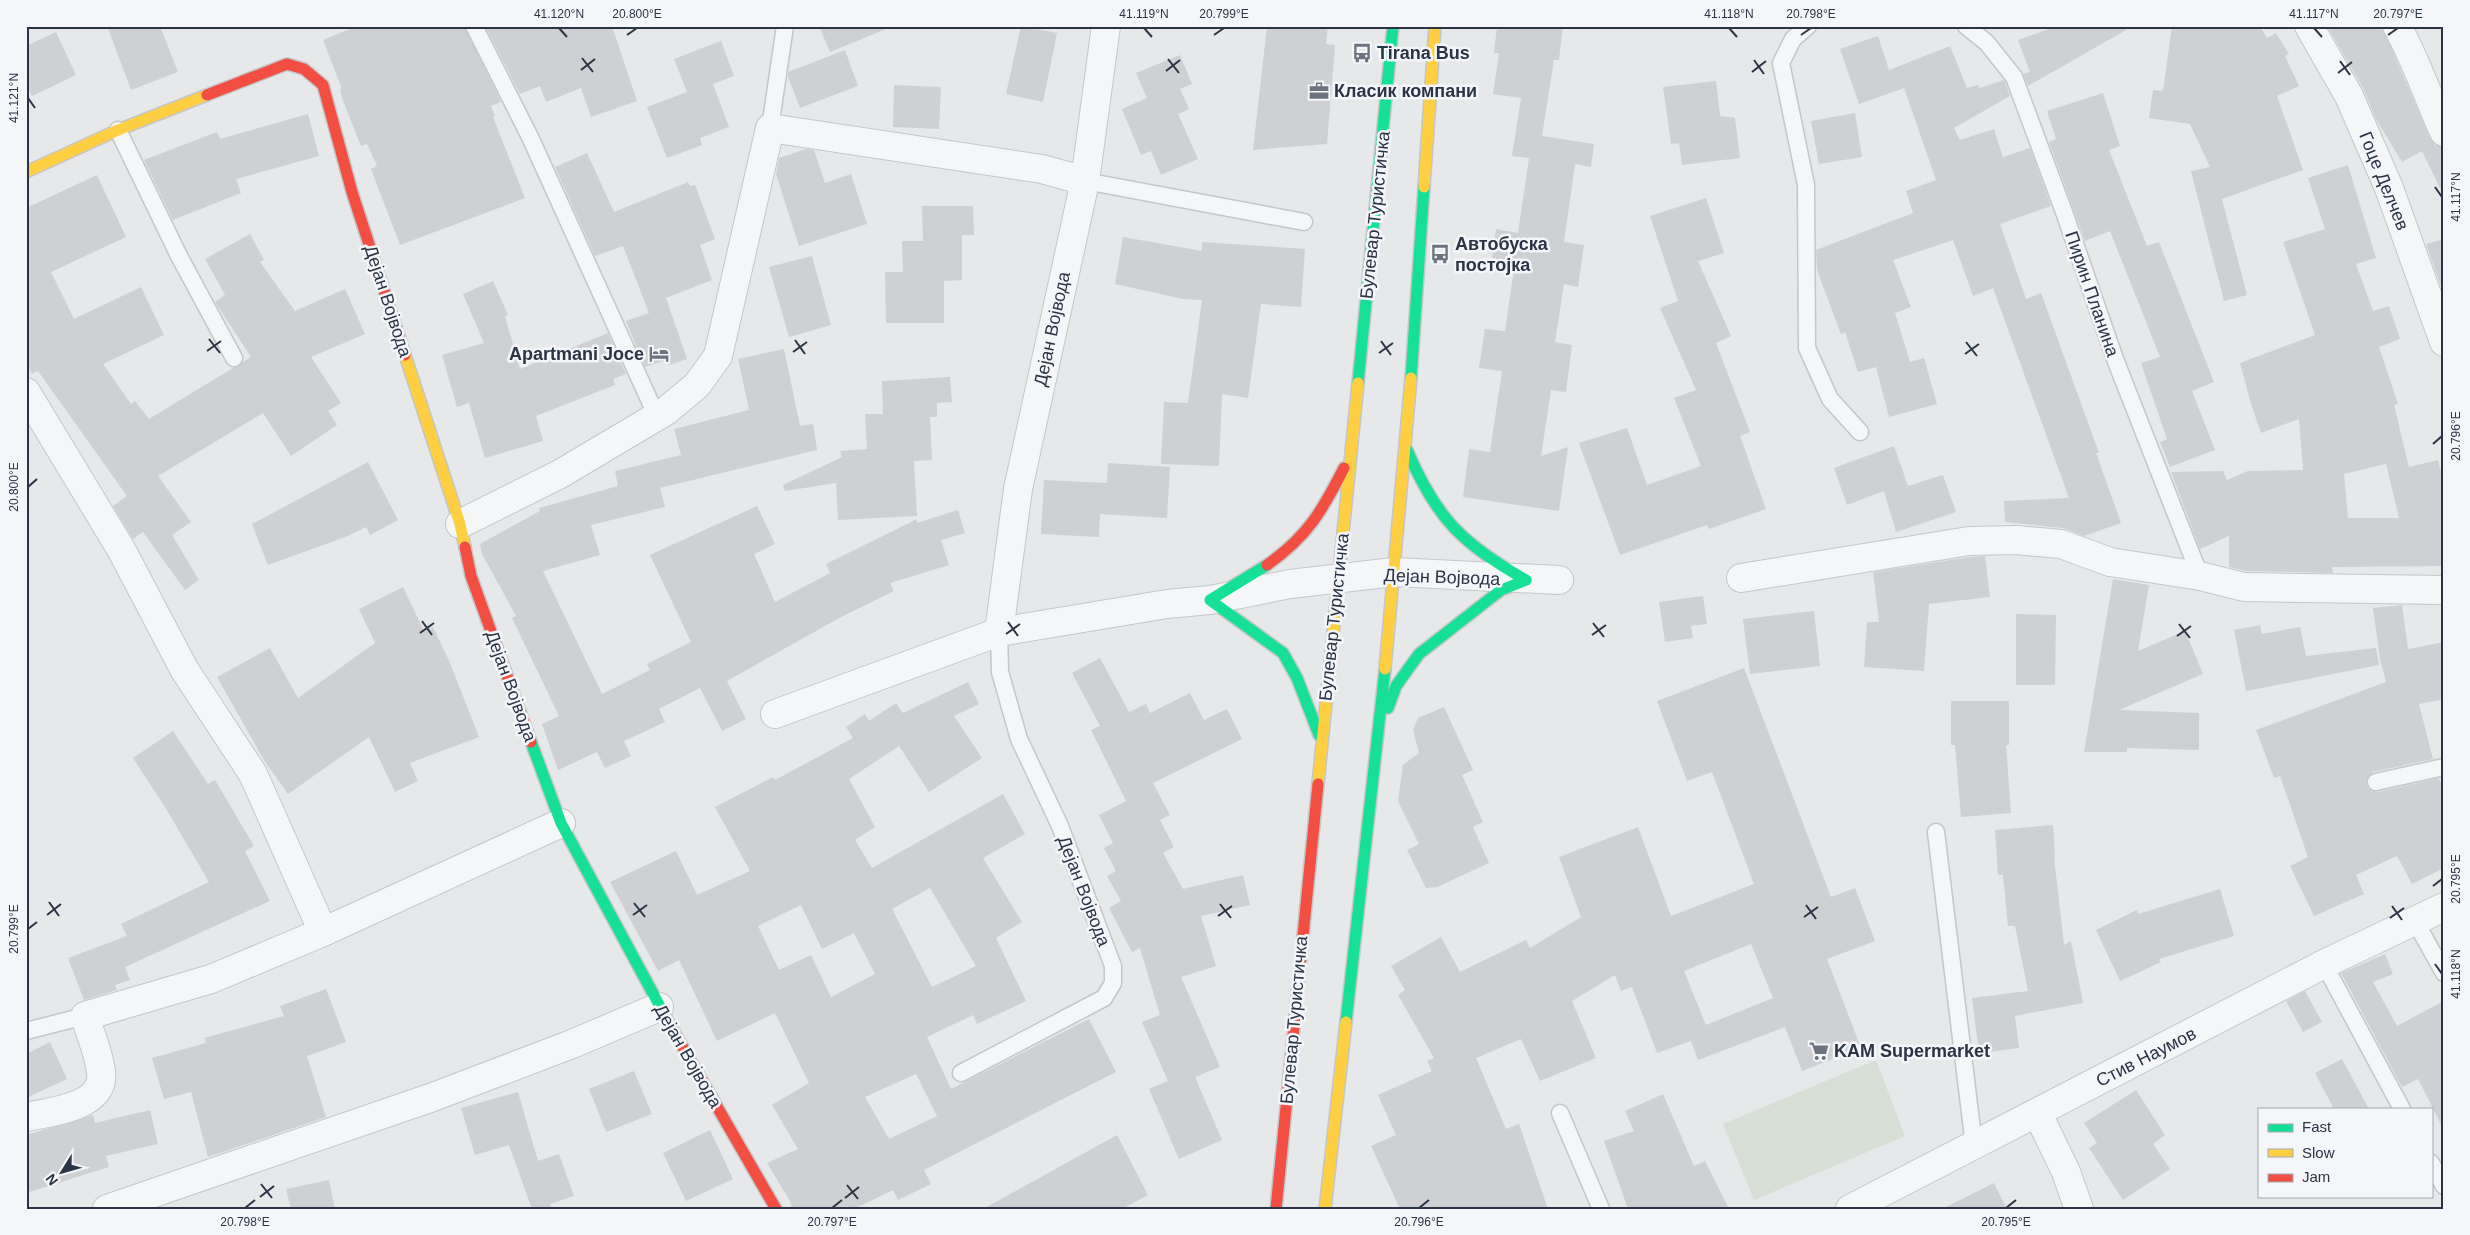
<svg xmlns="http://www.w3.org/2000/svg" width="2470" height="1235" font-family="Arial,sans-serif">
<style>
.green{fill:#d6ded6}
.building{fill:#ced0d3;fill-rule:evenodd}
.lines{fill:none;stroke-linecap:round;stroke-linejoin:round}
.lane-casing{stroke:#c4c6c8;stroke-width:19}
.street-casing{stroke:#c4c6c8;stroke-width:30}
.fast-casing{stroke:#c4c6c8;stroke-width:14}
.slow-casing{stroke:#c4c6c8;stroke-width:14}
.jam-casing{stroke:#c4c6c8;stroke-width:14}
.lane{stroke:#f5f6f7;stroke-width:16}
.street{stroke:#f5f6f7;stroke-width:28}
.fast{stroke:#16e098;stroke-width:11}
.slow{stroke:#ffcf43;stroke-width:11}
.jam{stroke:#f24e42;stroke-width:11}
.ticks{fill:none;stroke:#2b3445;stroke-width:2}
.labels{text-anchor:middle;stroke-width:5;stroke-linejoin:round;paint-order:stroke}
.poi-label{font-size:18px;font-weight:bold;fill:#2b3445;stroke:#f4f6f9;text-anchor:start}
.street-label{font-size:18px;fill:#2b3445;stroke:#f4f6f9}
.neatline{fill:none;stroke:#2b3445;stroke-width:2}
.ticks-label{font-size:12px;text-anchor:middle;fill:#2b3445}
</style>
<rect width="100%" height="100%" fill="#e6e8ea"/>
<!-- green -->
<polygon class="green" points="1876,1060 1905,1136 1754,1200 1723,1124"/>
<!-- building -->
<g class="building">
<polygon points="107,26 160,26 178,72 131,90"/>
<polygon points="357,26 464,26 501,102 491,106 495,116 493,117 525,198 400,245 371,169 377,166 367,144 361,146 343,101 340,89 342,89 323,40"/>
<polygon points="485,26 612,26 637,101 591,117 581,88 546,102 540,86 520,94"/>
<polygon points="819,26 891,26 891,27 830,52"/>
<polygon points="1021,26 1057,33 1043,102 1006,94"/>
<polygon points="1267,26 1328,26 1326,44 1335,45 1327,144 1253,150"/>
<polygon points="1497,26 1563,26 1559,60 1554,60 1542,136 1594,144 1591,167 1575,164 1564,242 1584,245 1578,287 1564,284 1555,342 1572,345 1566,392 1551,390 1541,456 1568,447 1559,511 1463,497 1469,449 1490,452 1502,371 1479,368 1485,329 1505,331 1514,269 1491,266 1496,229 1518,233 1529,158 1512,156 1521,98 1493,94 1499,53 1494,53"/>
<polygon points="2057,26 2133,26 2028,86 2023,74 2030,72 2018,40"/>
<polygon points="2172,26 2260,26 2267,38 2276,33 2289,54 2285,56 2299,86 2277,96 2303,170 2222,199 2247,295 2224,301 2191,171 2210,167 2190,124 2149,118 2153,90 2163,91"/>
<polygon points="2327,26 2382,26 2430,138 2435,145 2444,147 2444,196 2422,151 2402,162 2376,119 2363,88"/>
<polygon points="56,32 76,75 32,96 26,84 26,46"/>
<polygon points="1878,36 1889,70 1950,46 1967,88 1978,85 1980,88 2004,80 2005,82 2010,96 1954,128 1960,140 1994,129 2003,157 2030,148 2051,206 2000,224 2026,299 2041,293 2099,453 2096,453 2121,523 2084,536 2063,528 2005,522 2004,501 2069,498 1993,288 1973,296 1953,240 1893,260 1911,307 1895,313 1910,362 1924,358 1937,404 1889,417 1876,367 1858,372 1845,332 1841,334 1817,270 1816,250 1913,213 1906,191 1936,180 1904,88 1859,104 1840,49"/>
<polygon points="721,41 734,76 713,84 729,127 700,138 702,145 667,158 647,107 687,92 674,59"/>
<polygon points="845,50 858,86 800,108 788,77 788,72"/>
<polygon points="1180,55 1192,84 1180,89 1189,109 1178,114 1198,159 1161,175 1151,151 1141,155 1122,109 1147,98 1136,73"/>
<polygon points="1716,81 1720,116 1735,118 1740,158 1682,165 1679,143 1671,144 1663,87"/>
<polygon points="894,85 941,87 939,129 893,127"/>
<polygon points="2103,93 2120,146 2109,150 2147,246 2159,242 2214,382 2192,391 2215,450 2170,467 2160,442 2167,439 2141,363 2160,357 2110,231 2085,241 2049,142 2056,139 2047,111"/>
<polygon points="1855,113 1862,157 1819,164 1811,121"/>
<polygon points="308,114 319,156 236,179 241,193 173,220 144,160 217,132 220,139"/>
<polygon points="806,149 814,150 825,183 851,174 867,224 799,246 776,174 779,158"/>
<polygon points="587,153 614,212 688,182 690,186 695,185 715,239 700,245 712,280 666,298 687,359 669,365 667,360 645,367 626,321 649,313 623,246 595,256 555,167"/>
<path d="M2348 165 2376 258 2356 264 2373 311 2389 306 2400 339 2379 347 2398 404 2394 405 2409 467 2438 460 2444 484V566L2332 567 2333 573 2246 571 2229 567V536L2200 549 2171 472 2223 471 2227 480 2248 471 2303 470 2299 419 2261 433 2251 404 2240 363 2315 335 2283 242 2325 229 2308 178ZM2386 464 2399 518H2348L2344 474Z"/>
<polygon points="97,175 126,237 51,272 74,319 141,287 164,335 103,364 131,404 135,401 149,419 251,357 215,302 225,295 205,259 250,234 264,260 260,262 295,311 345,289 365,334 311,357 341,403 328,411 337,425 291,456 263,413 158,476 191,522 172,535 199,580 185,590 143,532 133,539 113,506 127,496 38,371 32,374 26,362 26,208"/>
<polygon points="1706,198 1724,253 1698,261 1731,336 1716,343 1750,432 1740,436 1766,509 1709,529 1707,525 1620,555 1579,443 1627,428 1647,485 1701,466 1674,398 1696,390 1660,308 1678,301 1650,216"/>
<polygon points="922,206 973,206 974,235 962,235 962,280 944,281 944,323 886,323 885,272 903,272 902,241 923,241"/>
<polygon points="1123,237 1202,251 1202,242 1305,249 1301,307 1261,304 1248,398 1222,394 1219,466 1161,464 1164,402 1188,403 1202,300 1183,299 1115,284"/>
<polygon points="2444,239 2444,295 2426,244"/>
<polygon points="812,256 831,325 789,337 769,267"/>
<polygon points="493,281 508,315 505,316 520,369 608,333 626,374 613,379 615,385 536,416 543,441 485,458 469,403 457,407 442,355 484,343 463,294"/>
<polygon points="784,349 800,426 813,424 817,450 660,488 665,507 591,525 600,555 543,571 602,694 650,670 647,664 691,642 650,555 757,506 775,544 754,554 775,602 830,573 826,564 917,519 917,523 958,510 965,533 941,540 949,565 890,583 894,591 841,617 727,681 746,719 722,731 700,688 659,709 665,722 624,741 631,756 605,768 597,752 558,770 542,724 559,716 512,618 516,616 482,554 480,544 540,511 539,508 618,486 615,471 681,455 674,429 749,410 738,359"/>
<polygon points="950,377 952,402 937,403 937,417 930,417 932,460 914,461 917,516 838,520 836,483 785,491 783,485 842,457 840,451 867,449 865,414 883,414 882,381"/>
<polygon points="1894,446 1908,486 1943,475 1956,512 1896,532 1884,491 1847,505 1834,468"/>
<polygon points="368,462 398,520 370,535 366,527 348,536 268,565 252,524"/>
<polygon points="1108,463 1170,467 1167,518 1100,514 1099,537 1041,534 1044,480 1107,483"/>
<polygon points="1985,556 1990,597 1929,604 1924,671 1864,667 1867,622 1879,622 1873,572 1970,557"/>
<polygon points="2113,579 2149,585 2138,651 2185,631 2203,674 2119,710 2199,713 2199,750 2127,748 2127,752 2084,752"/>
<polygon points="403,587 424,631 433,627 450,663 479,737 410,763 418,781 395,792 369,737 288,794 265,762 217,677 270,648 298,698 375,643 359,609"/>
<polygon points="1703,596 1707,624 1691,626 1693,638 1665,642 1659,602"/>
<polygon points="2402,605 2408,649 2444,642 2444,699 2419,704 2433,759 2373,772 2367,779 2366,784 2369,789 2378,792 2439,778 2440,782 2444,780 2444,868 2412,884 2397,856 2356,875 2364,894 2314,916 2290,866 2308,857 2280,776 2274,778 2256,730 2386,682 2380,659 2373,608"/>
<polygon points="1814,611 1820,666 1750,674 1743,619"/>
<polygon points="2016,614 2056,615 2055,685 2016,685"/>
<polygon points="2260,625 2262,634 2300,627 2306,656 2376,648 2379,665 2246,691 2234,630"/>
<polygon points="1100,658 1129,712 1146,704 1150,713 1190,693 1204,720 1227,709 1242,739 1153,783 1170,815 1160,820 1174,847 1163,853 1183,889 1243,875 1250,905 1201,916 1216,966 1181,977 1220,1067 1195,1077 1222,1140 1179,1159 1149,1089 1168,1081 1142,1022 1160,1015 1140,948 1132,952 1109,908 1121,901 1107,876 1116,871 1104,848 1113,843 1099,815 1126,801 1091,730 1100,726 1072,673"/>
<path d="M1744 668 1831 897 1855 888 1875 941 1827 959 1861 1048 1802 1071 1785 1027 1698 1060 1691 1041 1657 1053 1632 987 1621 991 1615 975 1572 1001 1596 1058 1540 1081 1521 1039 1476 1058 1506 1129 1519 1124 1548 1209H1400L1371 1146 1396 1135 1378 1095 1432 1071 1427 1061 1434 1058 1398 995 1405 990 1391 966 1441 937 1460 972 1526 940 1530 948 1581 917 1559 857 1638 827 1671 916 1754 884 1712 772 1687 781 1657 701ZM1751 944 1773 998 1706 1025 1684 971Z"/>
<path d="M968 682 979 704 954 716 982 758 929 792 899 746 849 779 875 827 855 840 872 868 1003 794 1025 834 983 858 1022 922 996 938 1026 1001 977 1024 973 1015 927 1037 951 1089 1089 1019 1116 1072 924 1170 931 1184 898 1200 893 1190 854 1209H792L790 1201 767 1163 798 1149 772 1105 809 1083 775 1013 717 1041 679 960 658 971 610 882 676 851 697 895 750 871 715 807 773 777 775 780 853 738 846 727 865 714 869 721 896 703 903 713ZM930 888 976 966 932 987 892 909ZM801 905 822 949 854 933 875 974 831 997 811 955 779 970 758 926ZM916 1074 937 1116 889 1139 865 1097Z"/>
<polygon points="1951,701 2009,701 2009,745 2006,745 2011,813 1961,817 1955,745 1951,745"/>
<polygon points="1444,707 1473,770 1462,775 1483,822 1473,827 1489,863 1437,887 1426,888 1407,850 1419,844 1398,801 1403,765 1419,753 1413,730 1418,718"/>
<polygon points="173,731 208,784 215,780 254,846 245,851 270,901 125,967 130,980 115,985 117,990 84,1000 68,958 127,936 121,924 209,882 165,807 133,758"/>
<polygon points="2053,825 2055,857 2054,857 2064,945 2071,941 2083,1003 2015,1016 2019,1048 1979,1053 1972,998 2028,991 2015,926 2008,926 2003,875 1998,875 1995,830"/>
<polygon points="2220,889 2234,936 2159,959 2161,962 2120,981 2096,930 2137,910 2138,914"/>
<polygon points="2385,954 2393,974 2373,982 2397,1026 2444,1001 2444,1130 2418,1079 2402,1087 2341,973"/>
<polygon points="326,989 346,1042 307,1056 326,1117 208,1157 191,1092 164,1099 152,1058 206,1043 204,1038 284,1016 280,1006"/>
<polygon points="2305,991 2322,1022 2303,1032 2286,1001"/>
<polygon points="50,1042 67,1079 26,1098 26,1054"/>
<polygon points="2342,1059 2369,1109 2334,1109 2315,1073"/>
<polygon points="634,1071 652,1114 606,1132 589,1089"/>
<polygon points="2136,1090 2165,1135 2153,1144 2170,1169 2123,1200 2089,1148 2097,1143 2084,1123"/>
<polygon points="518,1092 538,1161 559,1154 574,1196 550,1204 552,1209 532,1209 509,1145 475,1155 461,1108"/>
<polygon points="1663,1094 1694,1166 1705,1161 1729,1209 1628,1209 1604,1141 1634,1131 1625,1111"/>
<polygon points="150,1110 158,1144 106,1156 109,1167 26,1193 26,1135 93,1115 95,1123"/>
<polygon points="710,1130 733,1179 686,1201 663,1153"/>
<polygon points="1117,1135 1148,1195 1122,1209 983,1209"/>
<polygon points="329,1180 335,1209 291,1209 286,1189"/>
<polygon points="1994,1183 2007,1209 1942,1209"/>
</g>
<g class="lines">
<defs>
<g id="lane">
<polyline points="474,26 530,137 657,417"/>
<polyline points="1808,26 1793,39 1781,63 1806,185 1807,348 1830,399 1860,432"/>
<polyline points="1966,26 1987,43 2014,77 2064,212 2115,359 2200,576"/>
<polyline points="770,128 785,26"/>
<polyline points="118,130 179,256 234,358"/>
<polyline points="1085,181 1304,222"/>
<polyline points="2376,782 2444,767"/>
<polyline points="1936,832 1974,1146"/>
<polyline points="2415,921 2444,973"/>
<polyline points="2324,964 2402,1109"/>
<polyline points="26,1031 85,1016"/>
<polyline points="961,1073 1104,998 1113,983 1113,966 1060,826 1019,739 1000,672 999,632"/>
<polyline points="1560,1113 1601,1209"/>
<polyline points="2431,1163 2444,1186"/>
</g>
<g id="street">
<polyline points="2309,26 2349,96 2389,188 2444,342"/>
<path d="M2397 26C2416 60 2428 97 2444 132"/>
<polyline points="26,392 121,549 184,669 253,774 323,932"/>
<polyline points="460,524 560,474 666,411 697,385 718,356 770,128 1042,169 1085,181"/>
<polyline points="1741,578 1969,541 2016,540 2061,544 2110,562 2200,576 2244,587 2444,590"/>
<polyline points="999,632 1018,489 1085,181 1106,26"/>
<polyline points="775,714 999,632 1167,604 1210,600 1290,584 1394,572 1559,580"/>
<polyline points="2038,1114 2066,1172 2079,1209"/>
<path d="M26 1117C50 1112 106 1107 101 1072 99 1053 90 1034 85 1016L211 979 323 932 561 823"/>
<polyline points="107,1209 433,1097 572,1044 659,1007"/>
<polyline points="1850,1209 2324,964 2444,907"/>
</g>
<g id="fast">
<polyline points="1411,378 1424,187"/>
<polyline points="1358,383 1393,26"/>
<path d="M1407 450C1436 518 1462 544 1526 580"/>
<polyline points="1267,565 1210,600 1283,653 1297,678 1319,735"/>
<polyline points="1388,708 1396,686 1419,654 1501,590 1526,580"/>
<polyline points="531,742 561,823 670,1025"/>
<polyline points="1346,1022 1385,669"/>
</g>
<g id="slow">
<polyline points="26,172 118,130 207,95"/>
<polyline points="1424,187 1435,26"/>
<polyline points="405,355 460,524 465,547"/>
<polyline points="1385,669 1411,378"/>
<polyline points="1318,784 1358,383"/>
<polyline points="1325,1209 1346,1022"/>
</g>
<g id="jam">
<polyline points="207,95 287,64 304,69 323,85 352,192 405,355"/>
<polyline points="465,547 471,576 531,742"/>
<path d="M1267 565C1308 536 1322 511 1344 468"/>
<polyline points="670,1025 776,1209"/>
<polyline points="1276,1209 1318,784"/>
</g>
</defs>
<!-- lane casing -->
<use href="#lane" class="lane-casing"/>
<!-- street casing -->
<use href="#street" class="street-casing"/>
<!-- fast casing -->
<use href="#fast" class="fast-casing"/>
<!-- slow casing -->
<use href="#slow" class="slow-casing"/>
<!-- jam casing -->
<use href="#jam" class="jam-casing"/>
<!-- lane -->
<use href="#lane" class="lane"/>
<!-- street -->
<use href="#street" class="street"/>
<!-- fast -->
<use href="#fast" class="fast"/>
<!-- slow -->
<use href="#slow" class="slow"/>
<!-- jam -->
<use href="#jam" class="jam"/>
</g>
<!-- ticks -->
<path class="ticks" d="M559 28 567 37M1144 28 1152 37M1729 28 1737 37M2314 28 2322 37M627 35 637 28M1214 35 1224 28M1801 35 1811 28M2388 35 2398 28M582 58 593 72M1168 59 1179 73M1754 60 1764 74M2340 61 2350 75M581 70 595 59M1166 71 1180 60M1752 72 1766 61M2338 73 2352 62M28 98 35 108M2435 187 2442 197M209 339 220 353M795 340 805 354M1381 341 1391 355M1966 342 1977 356M207 351 221 341M793 352 807 342M1379 353 1393 343M1965 354 1979 344M2433 444 2442 436M28 487 37 479M422 621 432 635M1008 622 1018 636M1593 623 1604 637M2179 624 2190 638M420 633 434 623M1006 634 1020 624M1592 635 1606 625M2177 636 2191 626M2433 886 2442 879M49 902 59 916M634 903 645 917M1220 904 1231 918M1806 905 1816 919M2392 906 2402 920M47 915 61 904M633 915 647 905M1218 916 1232 906M1804 917 1818 907M2390 918 2404 908M28 929 37 922M2435 964 2442 974M261 1184 272 1198M847 1185 858 1199M260 1197 274 1186M845 1198 859 1187M245 1208 255 1200M832 1208 842 1200M1419 1208 1429 1200M2006 1208 2016 1200"/>
<!-- icons -->
<defs>
<symbol id="bus-bare" viewBox="-9 -9 18 18"><path d="M-5-6H5V4H4V6H2V4H-2V6H-4V4H-5ZM-3.5-4V0h7V-4ZM-3.5 1.2v1.5H-2V1.2ZM2 1.2v1.5H3.5V1.2Z" fill="#6c737f" stroke="#f4f6f9" stroke-width="2.5" paint-order="stroke"/></symbol>
<symbol id="office-bare" viewBox="-9 -9 18 18"><path d="M-6-3h4V-5.5h4V-3h4V5H-6ZM-1-4.5V-3h2v-1.5ZM-6 0V1H6V0Z" fill="#6c737f" stroke="#f4f6f9" stroke-width="2.5" paint-order="stroke"/></symbol>
<symbol id="hotel-bare" viewBox="-9 -9 18 18"><path d="M-6-4.5h1.5V1H6V5H4.5V3h-9V5H-6ZM-4 0a1.8 1.8 0 1 1 3.6 0ZM.5 0V-2.5h3Q6-2.5 6 0Z" fill="#6c737f" stroke="#f4f6f9" stroke-width="2.5" paint-order="stroke"/></symbol>
<symbol id="supermarket-bare" viewBox="-9 -9 18 18"><path d="M-6-5.5h2.5l.6 2H6L4.5 2H-2.5L-4.4-4H-6ZM-1.5 3.2a1.3 1.3 0 1 0 .1 0ZM3 3.2a1.3 1.3 0 1 0 .1 0Z" fill="#6c737f" stroke="#f4f6f9" stroke-width="2.5" paint-order="stroke"/></symbol>
</defs>
<g fill-rule="evenodd">
<use href="#bus-bare" x="1348" y="39" width="28" height="28"/>
<use href="#office-bare" x="1305" y="77" width="28" height="28"/>
<use href="#bus-bare" x="1426" y="240" width="28" height="28"/>
<use href="#hotel-bare" x="645" y="340" width="28" height="28"/>
<use href="#supermarket-bare" x="1805" y="1037" width="28" height="28"/>
</g>
<g class="labels">
<!-- poi labels -->
<g class="poi-label">
<text x="1377" y="59">Tirana Bus</text>
<text x="1334" y="97">Класик компани</text>
<text x="1455" y="250">Автобуска<tspan x="1455" dy="21">постојка</tspan></text>
<text x="644" y="360" text-anchor="end">Apartmani Joce</text>
<text x="1834" y="1057">KAM Supermarket</text>
</g>
<!-- street labels -->
<g class="street-label">
<text transform="translate(2384 181) rotate(68)" y="6">Гоце Делчев</text>
<text transform="translate(1375 215) rotate(-84)" y="6">Булевар Туристичка</text>
<text transform="translate(2092 294) rotate(71)" y="6">Пирин Планина</text>
<text transform="translate(388 301) rotate(72)" y="6">Дејан Војвода</text>
<text transform="translate(1052 329) rotate(-78)" y="6">Дејан Војвода</text>
<text transform="translate(1442 577) rotate(2)" y="6">Дејан Војвода</text>
<text transform="translate(1334 617) rotate(-84)" y="6">Булевар Туристичка</text>
<text transform="translate(511 686) rotate(70)" y="6">Дејан Војвода</text>
<text transform="translate(1084 891) rotate(69)" y="6">Дејан Војвода</text>
<text transform="translate(1294 1020) rotate(-85)" y="6">Булевар Туристичка</text>
<text transform="translate(688 1056) rotate(60)" y="6">Дејан Војвода</text>
<text transform="translate(2146 1057) rotate(-27)" y="6">Стив Наумов</text>
</g>
</g>
<!-- border -->
<rect width="2470" height="1235" fill="none" stroke="#f4f6f9" stroke-width="55"/>
<!-- legend -->
<rect x="2258" y="1108" width="175" height="90" fill="#f4f6f9" stroke="#a4a8b1"/>
<rect x="2268" y="1124" width="25" height="8" fill="#16e098" stroke="#a4a8b1"/>
<text x="2302" y="1132" font-size="15" fill="#2b3445">Fast</text>
<rect x="2268" y="1149" width="25" height="8" fill="#ffcf43" stroke="#a4a8b1"/>
<text x="2302" y="1158" font-size="15" fill="#2b3445">Slow</text>
<rect x="2268" y="1174" width="25" height="8" fill="#f24e42" stroke="#a4a8b1"/>
<text x="2302" y="1182" font-size="15" fill="#2b3445">Jam</text>
<!-- north arrow -->
<g transform="translate(62 1172) rotate(233)" stroke="#f4f6f9" stroke-width="4" paint-order="stroke">
<path d="M0-4L9 19L0 12L-9 19Z" fill="#2b3445"/>
<text y="-8" font-size="14" font-weight="bold" text-anchor="middle" fill="#2b3445">N</text>
</g>
<rect x="28" y="28" width="2414" height="1180" class="neatline"/>
<g class="ticks-label">
<text x="559" y="18">41.120°N</text>
<text x="637" y="18">20.800°E</text>
<text x="1144" y="18">41.119°N</text>
<text x="1224" y="18">20.799°E</text>
<text x="1729" y="18">41.118°N</text>
<text x="1811" y="18">20.798°E</text>
<text x="2314" y="18">41.117°N</text>
<text x="2398" y="18">20.797°E</text>
<text transform="translate(14 98) rotate(-90)" y="4">41.121°N</text>
<text transform="translate(2456 197) rotate(-90)" y="4">41.117°N</text>
<text transform="translate(2456 436) rotate(-90)" y="4">20.796°E</text>
<text transform="translate(14 487) rotate(-90)" y="4">20.800°E</text>
<text transform="translate(2456 879) rotate(-90)" y="4">20.795°E</text>
<text transform="translate(14 929) rotate(-90)" y="4">20.799°E</text>
<text transform="translate(2456 974) rotate(-90)" y="4">41.118°N</text>
<text x="245" y="1226">20.798°E</text>
<text x="832" y="1226">20.797°E</text>
<text x="1419" y="1226">20.796°E</text>
<text x="2006" y="1226">20.795°E</text>
</g>
</svg>
